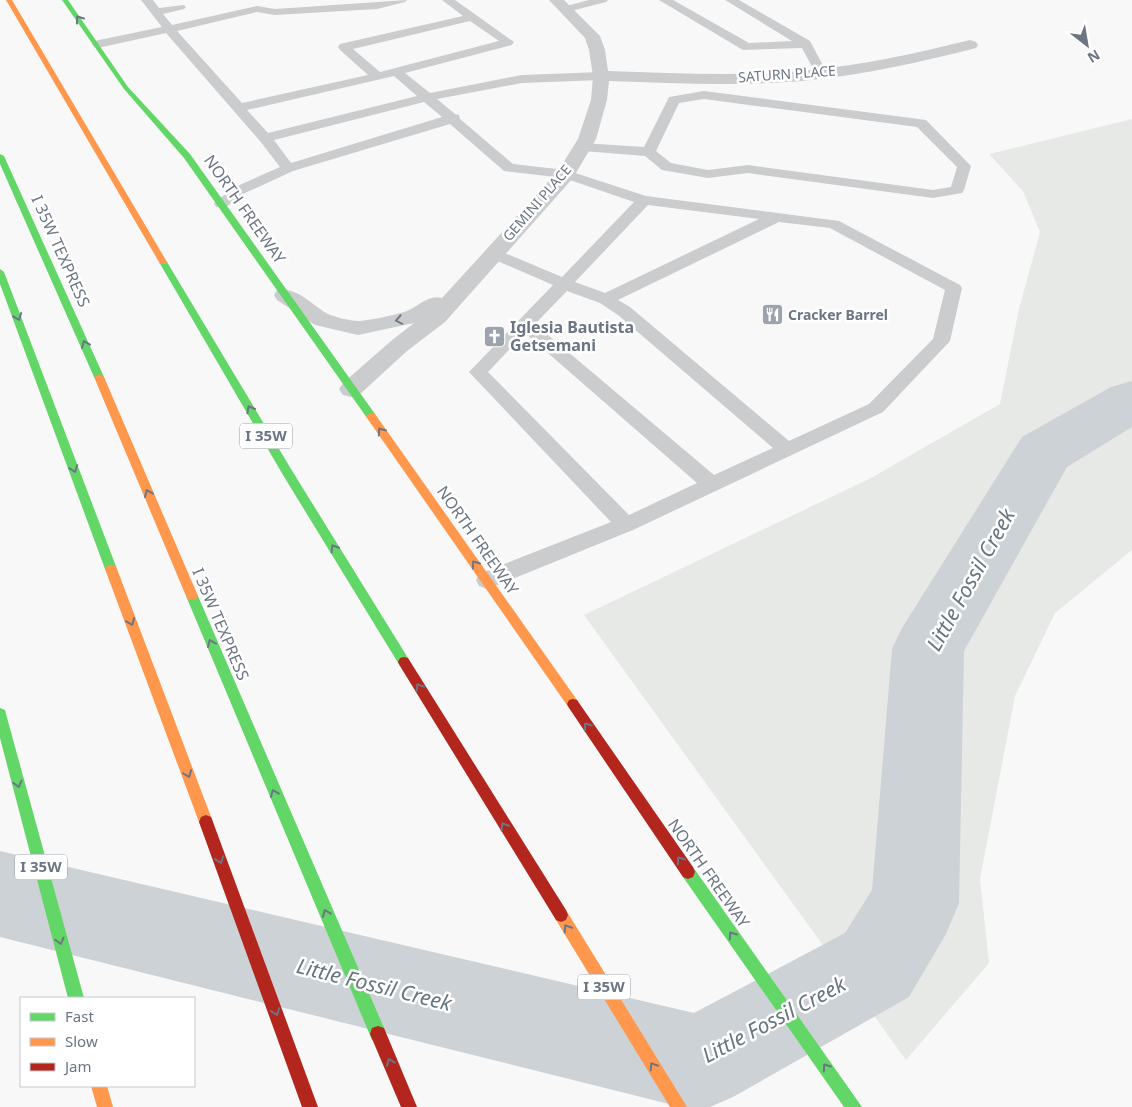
<svg xmlns="http://www.w3.org/2000/svg" width="1132" height="1107" font-family="'Noto Sans',sans-serif">
<style>
.green{fill:#e6e9e6}
.lines{fill:none;stroke-linecap:round;stroke-linejoin:round}
.river{fill:#cdd2d6;fill-rule:evenodd}
.lane{fill:#cbccce;fill-rule:evenodd}
.street{fill:#cbccce;fill-rule:evenodd}
.fast{fill:#63d668;fill-rule:evenodd}
.slow{fill:#ff974d;fill-rule:evenodd}
.jam{fill:#b3261e;fill-rule:evenodd}
.oneway{stroke:#6c7584}
.oneway2{stroke:#717988}
.labels{text-anchor:middle;stroke-width:5;stroke-linejoin:round;paint-order:stroke}
.far-street-label{font-size:14px;fill:#6c7584;stroke:#fff}
.far-poi-label{font-size:14px;font-weight:bold;fill:#6c7584;stroke:#fff;text-anchor:start}
.shield{fill:#fff;stroke:#989ea9;stroke-width:1}
.shield-label{font-size:15px;font-weight:bold;fill:#6c7584}
.street-label{font-size:16px;fill:#6c7584;stroke:#fff}
.poi-label{font-size:16px;font-weight:bold;fill:#6c7584;stroke:#fff;text-anchor:start}
.near-water-label{font-size:21px;font-style:italic;fill:#67757f;stroke:#fff}
</style>
<rect width="100%" height="100%" fill="#f8f8f8"/>
<!-- green -->
<polygon class="green" points="1132,119 1132,550 1055,613 1015,696 980,879 989,963 906,1060 584,615 871,478 1000,404 1019,309 1040,232 1023,191 989,154"/>
<g class="lines">
<!-- river -->
<polygon class="river" points="1132,381 1132,427 1067,467 964,651 959,903 946,934 909,997 733,1097 710,1107 681,1107 0,937 0,851 694,1013 845,933 872,890 892,649 902,628 1022,437 1111,387"/>
<!-- lane -->
<g class="lane">
<path d="M141 0H153L159 8 184 5 186 7 184 9 163 14 172 25 257 6 275 9 407 0 405 2 377 9 275 15 257 12 177 31 242 103 368 75 340 50 338 47 340 44 463 16 442 0H455L514 42 512 45 405 73 430 93 522 75 601 72 607 76 601 80 522 83 437 99 455 114 459 115 460 119 513 164 566 170 646 196 839 221 960 285 962 288 950 341 883 412 633 530 495 586 487 589 479 586 476 580 479 574 611 522 469 372 553 285 488 257 486 254 488 251H500L562 277 634 202 564 178 504 171 450 124 293 171 245 193 226 207H216L214 204 216 201 235 187 280 167 260 141 166 33 98 48 94 47 92 44 94 41 162 27ZM470 21 499 41 380 72 353 49ZM394 76 417 96 268 133 247 110ZM424 102 442 117 291 163 274 140ZM648 205 759 219 605 293 575 282ZM779 222 830 228 945 290 933 339 869 404 789 441 630 307 618 300ZM567 291 600 303 618 315 773 448 714 475 535 324ZM525 333 697 483 629 515 488 372Z"/>
<polygon points="589,0 608,0 606,2 567,12 561,9 563,7"/>
<polygon points="659,0 673,0 749,43 792,41 725,0 739,0 810,41 827,73 825,76 817,76 802,48 743,50"/>
<path d="M704 91 926 120 971 166 964 190 962 193 933 198 748 173 708 178 662 170 645 156 583 151 576 147 583 143 644 147 669 97ZM704 99 917 127 957 167 951 187 933 190 748 165 708 170 671 163 656 151 679 103Z"/>
</g>
<!-- street -->
<path class="street" d="M549 0H564L600 36 605 50 608 71C675 73 743 77 810 70 864 65 917 53 970 40L976 42 978 45 976 48C921 62 867 74 811 80 744 87 676 83 609 81L607 100 596 139 573 178 445 322 407 351 359 395 351 397 343 395 339 389 343 383 391 341 414 323 358 335 315 325 277 300 274 295 277 290C296 286 312 305 328 314 335 317 350 321 358 321 367 321 400 314 407 311 419 306 429 294 442 298L558 171 578 139 591 100 593 76 589 50 585 38Z"/>
<!-- fast -->
<g class="fast">
<polygon points="62,0 68,0 128,87 190,154 375,414 376,416 375,418 367,418 184,158 124,89"/>
<polygon points="0,154 4,156 104,377 102,379 99,380 94,377 0,164"/>
<polygon points="163,259 167,262 291,469 408,658 410,662 408,666 404,667 400,666 283,475 159,262"/>
<polygon points="0,269 4,272 117,569 115,572 107,572 105,569 0,284"/>
<polygon points="192,591 196,593 198,596 384,1028 386,1034 384,1040 378,1042 372,1040 186,596 188,593"/>
<polygon points="0,708 5,710 6,714 84,998 68,998 0,738"/>
<polygon points="688,865 693,867 862,1107 844,1107 683,877 681,872 683,867"/>
</g>
<!-- slow -->
<g class="slow">
<polygon points="6,0 12,0 167,262 166,264 160,264 159,262"/>
<polygon points="99,374 104,377 198,596 196,599 188,599 186,596 94,377"/>
<polygon points="371,413 375,414 577,700 579,704 577,708 573,709 569,708 367,418 366,416"/>
<polygon points="111,565 115,566 117,569 213,822 211,827 206,829 201,827 199,822 105,569 107,566"/>
<polygon points="561,908 566,910 687,1107 670,1107 556,920 554,915 556,910"/>
<polygon points="91,1086 107,1086 113,1107 97,1107"/>
</g>
<!-- jam -->
<g class="jam">
<polygon points="404,657 408,658 566,910 568,915 566,920 561,922 556,920 400,666 398,662 400,658"/>
<polygon points="573,699 577,700 693,867 695,872 693,877 688,879 683,877 569,708 567,704 569,700"/>
<polygon points="206,815 211,817 213,822 318,1107 302,1107 199,822 201,817"/>
<polygon points="378,1026 384,1028 417,1107 401,1107 370,1034 372,1028"/>
</g>
</g>
<!-- one-way arrows -->
<defs><path id="oneway-chevron" d="M-2-3.5L2.5 0L-2 3.5" fill="none" stroke-width="1.6" stroke-linecap="round" stroke-linejoin="round" transform="scale(1.25)"/></defs>
<g class="oneway">
<use href="#oneway-chevron" transform="translate(79 19) rotate(-126)"/>
<use href="#oneway-chevron" transform="translate(18 317) rotate(68)"/>
<use href="#oneway-chevron" transform="translate(85 344) rotate(-113)"/>
<use href="#oneway-chevron" transform="translate(250 409) rotate(-120)"/>
<use href="#oneway-chevron" transform="translate(381 431) rotate(-125)"/>
<use href="#oneway-chevron" transform="translate(74 469) rotate(70)"/>
<use href="#oneway-chevron" transform="translate(148 493) rotate(-113)"/>
<use href="#oneway-chevron" transform="translate(334 548) rotate(-122)"/>
<use href="#oneway-chevron" transform="translate(475 564) rotate(-125)"/>
<use href="#oneway-chevron" transform="translate(131 622) rotate(69)"/>
<use href="#oneway-chevron" transform="translate(211 643) rotate(-113)"/>
<use href="#oneway-chevron" transform="translate(419 687) rotate(-122)"/>
<use href="#oneway-chevron" transform="translate(587 726) rotate(-125)"/>
<use href="#oneway-chevron" transform="translate(188 774) rotate(69)"/>
<use href="#oneway-chevron" transform="translate(18 784) rotate(75)"/>
<use href="#oneway-chevron" transform="translate(274 793) rotate(-113)"/>
<use href="#oneway-chevron" transform="translate(504 826) rotate(-122)"/>
<use href="#oneway-chevron" transform="translate(220 860) rotate(70)"/>
<use href="#oneway-chevron" transform="translate(680 860) rotate(-125)"/>
<use href="#oneway-chevron" transform="translate(326 913) rotate(-113)"/>
<use href="#oneway-chevron" transform="translate(567 928) rotate(-122)"/>
<use href="#oneway-chevron" transform="translate(732 935) rotate(-125)"/>
<use href="#oneway-chevron" transform="translate(60 941) rotate(75)"/>
<use href="#oneway-chevron" transform="translate(276 1012) rotate(70)"/>
<use href="#oneway-chevron" transform="translate(390 1062) rotate(-113)"/>
<use href="#oneway-chevron" transform="translate(653 1066) rotate(-122)"/>
<use href="#oneway-chevron" transform="translate(826 1067) rotate(-125)"/>
</g>
<use class="oneway2" href="#oneway-chevron" transform="translate(399 320) rotate(169)"/>
<!-- icons -->
<defs>
<symbol id="restaurant-square" viewBox="-11 -11 22 22"><rect x="-9" y="-9" width="18" height="18" rx="4" fill="#9da3ad" stroke="#fff"/><path d="M-5-6h1v4h1v-4h1v4h1v-4h1v5L-1.5 .5V6h-2V.5L-5-1ZM5-6V6H3V1.5H1.5Q1.5-4 5-6Z" fill="#fff"/></symbol>
<symbol id="church-square" viewBox="-11 -11 22 22"><rect x="-9" y="-9" width="18" height="18" rx="4" fill="#9da3ad" stroke="#fff"/><path d="M-1.2-6h2.4v3.5h3.3v2.4h-3.3V6h-2.4V-.1h-3.3v-2.4h3.3Z" fill="#fff"/></symbol>
</defs>
<g fill-rule="evenodd">
<use href="#restaurant-square" x="760" y="302" width="25" height="25"/>
<use href="#church-square" x="482" y="324" width="25" height="25"/>
</g>
<g class="labels">
<!-- far-street labels -->
<g class="far-street-label">
<text transform="translate(787 74) rotate(-4)" y="5">SATURN PLACE</text>
<text transform="translate(537 203) rotate(-49)" y="5">GEMINI PLACE</text>
</g>
<!-- far-poi labels -->
<g class="far-poi-label">
<text x="788" y="320">Cracker Barrel</text>
</g>
<!-- shield labels -->
<g class="shield">
<rect x="240" y="423.5" width="52" height="25" rx="4"/>
<rect x="15" y="854.5" width="52" height="25" rx="4"/>
<rect x="578" y="974.5" width="52" height="25" rx="4"/>
</g>
<g class="shield-label">
<text x="266" y="441">I 35W</text>
<text x="41" y="872">I 35W</text>
<text x="604" y="992">I 35W</text>
</g>
<!-- street labels -->
<g class="street-label">
<text transform="translate(245 209) rotate(55)" y="6">NORTH FREEWAY</text>
<text transform="translate(61 251) rotate(66)" y="6">I 35W TEXPRESS</text>
<text transform="translate(478 540) rotate(55)" y="6">NORTH FREEWAY</text>
<text transform="translate(221 624) rotate(67)" y="6">I 35W TEXPRESS</text>
<text transform="translate(709 873) rotate(55)" y="6">NORTH FREEWAY</text>
</g>
<!-- poi labels -->
<g class="poi-label">
<text x="510" y="333">Iglesia Bautista<tspan x="510" dy="18">Getsemani</tspan></text>
</g>
<!-- near-water labels -->
<g class="near-water-label">
<text transform="translate(971 580) rotate(-61)" y="7">Little Fossil Creek</text>
<text transform="translate(374 985) rotate(14)" y="7">Little Fossil Creek</text>
<text transform="translate(774 1020) rotate(-28)" y="7">Little Fossil Creek</text>
</g>
</g>
<!-- legend -->
<rect x="20" y="997" width="175" height="90" fill="#ffffff" stroke="#c4c8ce"/>
<rect x="30" y="1013" width="25" height="8" fill="#63d668" stroke="#c4c8ce"/>
<text x="65" y="1022" font-size="15" fill="#6c7584">Fast</text>
<rect x="30" y="1038" width="25" height="8" fill="#ff974d" stroke="#c4c8ce"/>
<text x="65" y="1047" font-size="15" fill="#6c7584">Slow</text>
<rect x="30" y="1063" width="25" height="8" fill="#b3261e" stroke="#c4c8ce"/>
<text x="65" y="1072" font-size="15" fill="#6c7584">Jam</text>
<!-- north arrow -->
<g transform="translate(1087 45) rotate(149)" stroke="#ffffff" stroke-width="4" paint-order="stroke">
<path d="M0-4L9 19L0 12L-9 19Z" fill="#6c7584"/>
<text y="-8" font-size="14" font-weight="bold" text-anchor="middle" fill="#6c7584">N</text>
</g>
</svg>
